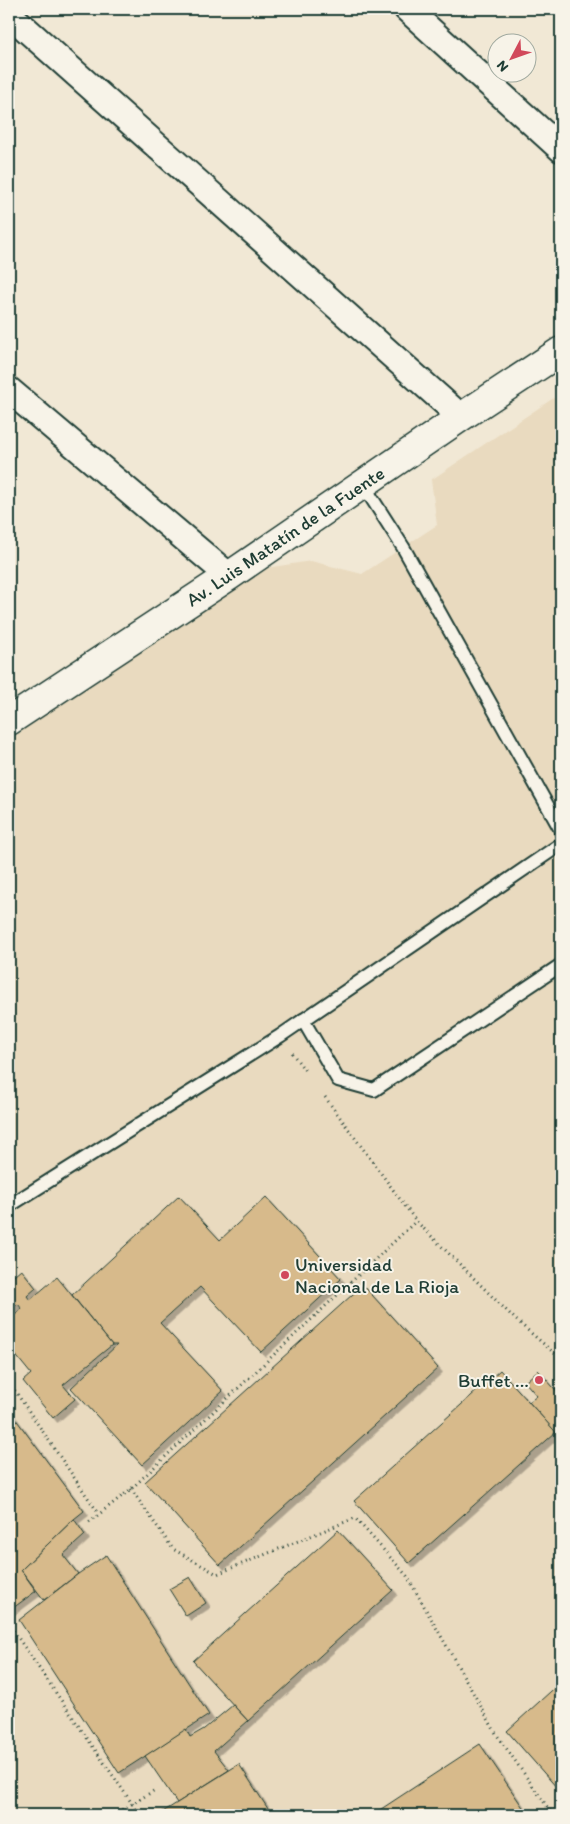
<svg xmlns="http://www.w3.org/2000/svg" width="570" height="1824" font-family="Itim,sans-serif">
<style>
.built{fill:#e9dabf}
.building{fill:#d7ba8b;stroke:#1f3d34;filter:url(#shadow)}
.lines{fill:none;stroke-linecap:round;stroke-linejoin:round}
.lane-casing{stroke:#1f3d34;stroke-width:16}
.street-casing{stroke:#1f3d34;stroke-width:29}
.secondary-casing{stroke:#1f3d34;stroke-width:31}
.path{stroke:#1f3d34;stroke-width:3;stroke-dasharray:1 4;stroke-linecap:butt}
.lane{stroke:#f7f3e8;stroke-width:12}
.street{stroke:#f7f3e8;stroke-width:25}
.secondary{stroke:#f7f3e8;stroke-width:28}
.poi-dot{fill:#d1495b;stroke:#f7f3e8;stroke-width:2}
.labels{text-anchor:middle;stroke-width:4;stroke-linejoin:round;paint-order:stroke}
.street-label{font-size:19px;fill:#1f3d34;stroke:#f7f3e8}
.poi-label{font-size:19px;fill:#1f3d34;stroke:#f7f3e8;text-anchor:start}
</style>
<defs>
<filter id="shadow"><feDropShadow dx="4.5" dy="4.5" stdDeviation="0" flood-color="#0004"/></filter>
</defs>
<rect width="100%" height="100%" fill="#f1e8d5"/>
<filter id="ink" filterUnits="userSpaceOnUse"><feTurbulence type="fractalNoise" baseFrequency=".02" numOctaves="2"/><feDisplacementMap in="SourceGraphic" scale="10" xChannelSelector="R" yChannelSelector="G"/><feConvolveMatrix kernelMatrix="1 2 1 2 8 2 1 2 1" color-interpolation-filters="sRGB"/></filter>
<g filter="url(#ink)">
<!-- built -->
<polygon class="built" points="561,393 561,1815 9,1815 9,735 260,569 311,561 362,574 437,525 431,480"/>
<!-- building -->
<g class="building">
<polygon points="179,1196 220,1240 266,1197 341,1279 261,1352 200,1287 160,1323 223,1391 142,1465 71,1388 117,1345 112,1345 72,1295"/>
<polygon points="21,1269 36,1288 27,1296 30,1300 57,1277 112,1345 63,1385 75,1399 53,1418 23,1381 31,1374 9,1347 9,1320 22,1309 18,1304 10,1310 9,1308 9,1279"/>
<polygon points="363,1285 438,1368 220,1565 145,1482"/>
<polygon points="500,1370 556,1432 409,1563 354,1501"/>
<polygon points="538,1370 561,1396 561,1438 529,1402 537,1396 525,1382"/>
<polygon points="9,1410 84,1511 74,1519 21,1570 36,1591 9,1611"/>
<polygon points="74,1519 85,1535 63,1555 78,1574 44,1600 21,1570"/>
<polygon points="338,1530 393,1590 248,1721 193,1661"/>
<polygon points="106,1555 209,1715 119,1773 19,1620 78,1574"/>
<polygon points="190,1577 206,1603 186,1616 169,1589"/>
<polygon points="561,1682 561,1786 558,1789 507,1731"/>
<polygon points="233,1705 248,1721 214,1751 229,1770 177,1803 145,1756 186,1729 190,1737 204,1729"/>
<polygon points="480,1744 524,1809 514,1815 372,1815"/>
<polygon points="239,1764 272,1815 158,1815 177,1803"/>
</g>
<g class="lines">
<defs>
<g id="lane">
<polyline points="362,483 403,547 561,830"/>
<polyline points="303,1020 338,1080 374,1090 561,965"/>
<polyline points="9,1206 280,1036 561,844"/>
</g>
<g id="street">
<polyline points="407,9 561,149"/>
<polyline points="9,14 461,417"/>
<polyline points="9,390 229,576"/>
</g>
<polyline id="secondary" points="9,721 229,576 461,417 561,351"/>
</defs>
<!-- lane casing -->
<use href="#lane" class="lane-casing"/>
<!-- street casing -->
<use href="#street" class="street-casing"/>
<!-- secondary casing -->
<use href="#secondary" class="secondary-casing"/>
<!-- path -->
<g class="path">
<polyline points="292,1053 306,1072"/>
<polyline points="325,1097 416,1221 516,1320 561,1359"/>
<polyline points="9,1382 99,1514"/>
<polyline points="131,1489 173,1549 217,1574 355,1518 407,1576 497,1735 553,1815"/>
<polyline points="89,1522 131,1489 416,1221"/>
<polyline points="9,1629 12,1629 140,1815"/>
<polyline points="114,1815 155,1790"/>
</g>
<!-- lane -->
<use href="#lane" class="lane"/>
<!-- street -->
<use href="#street" class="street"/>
<!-- secondary -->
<use href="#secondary" class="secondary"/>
</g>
</g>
<!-- markers -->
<g class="poi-dot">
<circle cx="285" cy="1275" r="5"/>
<circle cx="539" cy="1380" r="5"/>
</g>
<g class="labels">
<!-- street labels -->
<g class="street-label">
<text transform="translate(285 536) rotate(-34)" y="7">Av. Luis Matatín de la Fuente</text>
</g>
<!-- poi labels -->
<g class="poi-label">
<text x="295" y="1271">Universidad<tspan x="295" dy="22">Nacional de La Rioja</tspan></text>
<text x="529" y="1387" text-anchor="end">Buffet ...</text>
</g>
</g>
<!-- margin -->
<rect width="570" height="1824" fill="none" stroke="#f7f3e8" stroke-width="30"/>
<rect x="15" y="15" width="540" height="1794" fill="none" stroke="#1f3d34" stroke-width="2" filter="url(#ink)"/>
<!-- north arrow -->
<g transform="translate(512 58) rotate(229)"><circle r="24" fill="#f7f3e8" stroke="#a1aaa0"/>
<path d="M0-4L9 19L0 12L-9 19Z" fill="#d1495b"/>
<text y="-8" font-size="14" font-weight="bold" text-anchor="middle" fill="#1f3d34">N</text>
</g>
</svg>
